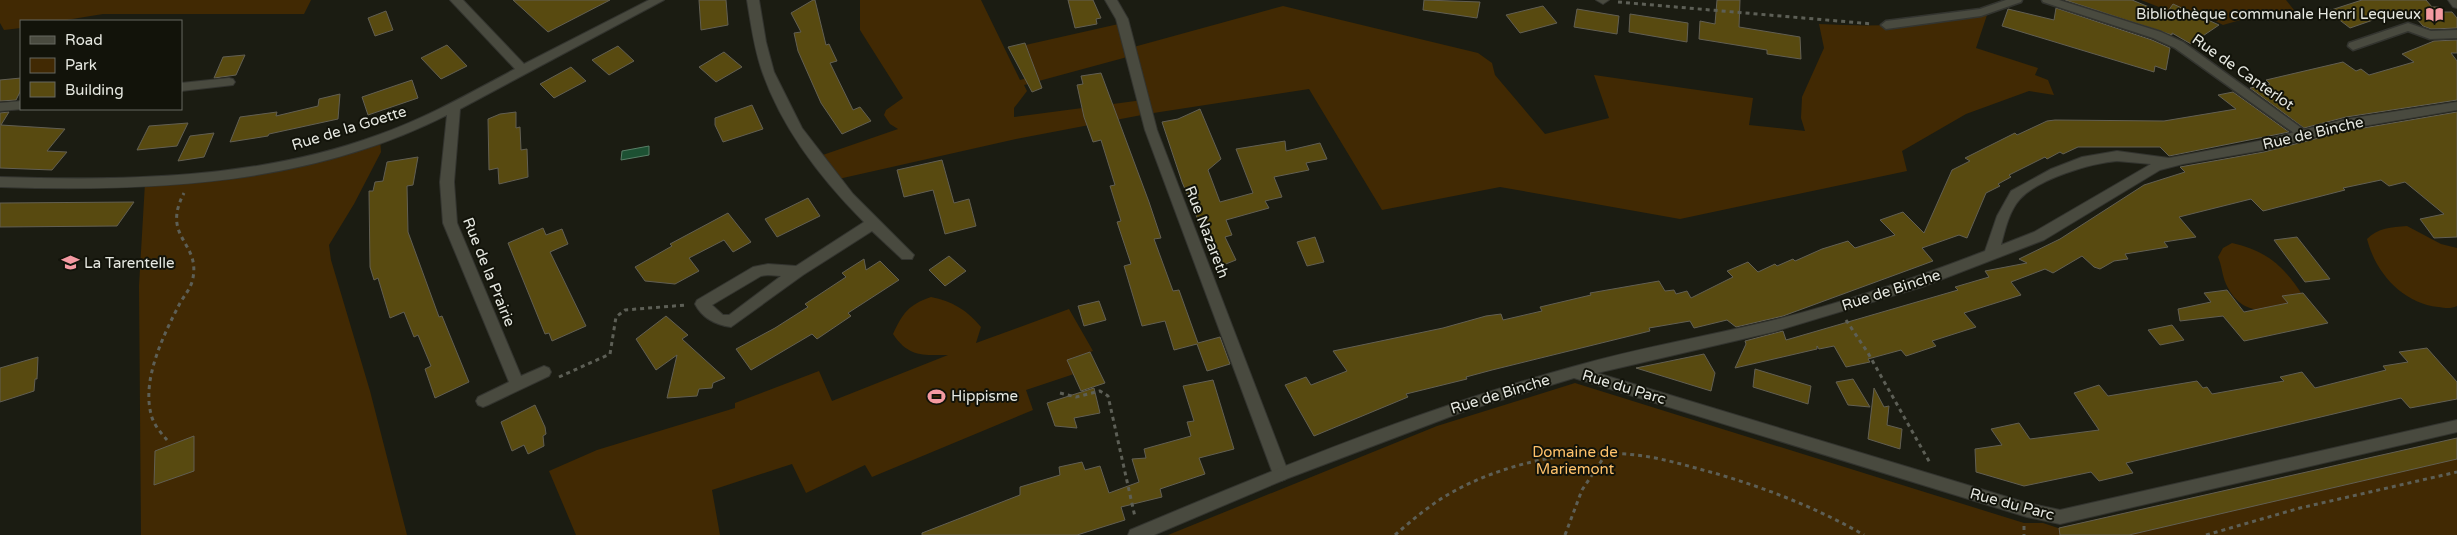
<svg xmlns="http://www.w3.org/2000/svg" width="2457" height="535" font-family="'Varela Round',sans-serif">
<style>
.green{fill:#412903;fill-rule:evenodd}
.water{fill:#1d5133;stroke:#597e67}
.building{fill:#584a10;stroke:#625f53}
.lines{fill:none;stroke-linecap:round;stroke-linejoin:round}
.service-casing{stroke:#33342f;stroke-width:3}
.minor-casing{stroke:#33342f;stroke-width:2}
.tertiary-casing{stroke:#33342f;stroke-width:2}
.path{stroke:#5d5f56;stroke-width:3;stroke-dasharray:4 4;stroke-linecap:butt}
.service{fill:#494a3f;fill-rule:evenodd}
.minor{fill:#494a3f;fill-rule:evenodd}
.tertiary{fill:#494a3f;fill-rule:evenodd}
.labels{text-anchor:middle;stroke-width:4;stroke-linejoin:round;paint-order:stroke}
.poi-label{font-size:15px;fill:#e6e8e1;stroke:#12130a;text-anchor:start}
.street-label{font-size:15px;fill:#e6e8e1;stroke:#12130a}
.park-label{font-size:15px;fill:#ffc26b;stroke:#12130a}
</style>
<rect width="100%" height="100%" fill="#1b1c12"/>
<!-- green -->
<g class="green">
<polygon points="0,0 311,0 304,14 103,14 60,21 21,21 21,28 4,30 0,23"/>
<path d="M860 0H981L1020 80 1035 76 1021 46 1123 23 1130 48 1283 6 1478 53 1492 63 1495 75 1545 134 1609 118 1594 75 1753 98 1749 125 1805 131 1801 118 1802 97 1824 48 1819 24C1877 27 1931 26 1988 12L1976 48 2038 68 2035 75 2048 80 2054 95 2029 91 1966 114 1902 151 1907 171 1680 219 1500 187 1382 210 1309 89 1147 114 1016 139 834 180 817 157 898 129 890 124 884 115 886 110 903 98 860 30ZM1131 56 1143 100 1014 117V108L1027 91 1024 85Z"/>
<polygon points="2141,0 2286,0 2298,15 2258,15 2223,25 2198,12 2187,18"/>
<polygon points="380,139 381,152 354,204 329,245 331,260 370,391 407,535 141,535 139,286 145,183 237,174"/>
<path d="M2407 226 2441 244 2457 248V306C2451 309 2445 308 2438 307 2403 303 2376 274 2367 239 2378 228 2391 227 2407 226Z"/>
<path d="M2232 243C2267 251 2284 266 2303 296L2298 307C2266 310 2242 318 2226 284 2222 275 2222 266 2218 257L2223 248Z"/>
<path d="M931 297C952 301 967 310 981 327L976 343 1069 309 1093 351 1072 358 1077 373 1026 390 1033 410 872 477 865 465 806 493 792 464 712 490 720 535H576L549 471 597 450 735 408V403L819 371 832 401 948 355C924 355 909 358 893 334 903 313 908 305 931 297Z"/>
<polygon points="1575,383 2024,523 2043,523 2058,528 2457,438 2457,535 1168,535 1437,426"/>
</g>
<!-- water -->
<polygon class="water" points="649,146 649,155 621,160 622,151"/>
<!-- building -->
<g class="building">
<polygon points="513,0 610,0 548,32"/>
<polygon points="699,0 726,0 728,25 701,30"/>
<polygon points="813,0 815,0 826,45 829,44 837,61 830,63 853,110 860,107 871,121 842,134 821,103 798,51 794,33 801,32 791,13"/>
<polygon points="1068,0 1093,0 1101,18 1096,19 1097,24 1075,28"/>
<polygon points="1424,0 1480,2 1477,18 1423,10"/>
<polygon points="1717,0 1740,0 1739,27 1800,37 1801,59 1767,54 1767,50 1699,39 1700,21 1715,24"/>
<polygon points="2065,0 2132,0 2166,14 2173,4 2219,25 2191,44 2172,33 2172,35"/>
<polygon points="2362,0 2426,0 2432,7 2439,7 2442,12 2452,12 2457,18 2457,28 2431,29 2423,26 2416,18 2399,11 2350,28 2328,11"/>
<polygon points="1543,6 1557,23 1520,33 1506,15"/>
<polygon points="2056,8 2152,40 2170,48 2166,70 2155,66 2154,72 2002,26 2008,9 2054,20"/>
<polygon points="1577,9 1619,16 1617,34 1574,27"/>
<polygon points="386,11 393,30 375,36 368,18"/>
<polygon points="1630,14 1688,23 1687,42 1629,32"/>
<polygon points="2457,40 2457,53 2451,53 2457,61 2457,100 2346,117 2304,128 2250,88 2270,84 2266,80 2343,62 2356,71 2361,69 2369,75 2414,62 2402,54 2434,41"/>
<polygon points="1025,43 1042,88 1032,92 1008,47"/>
<polygon points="447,45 467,66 441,79 421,58"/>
<polygon points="618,46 634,61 609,75 592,60"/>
<polygon points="724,52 742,67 716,82 699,67"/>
<polygon points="245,55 236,75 214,78 223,57"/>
<polygon points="571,67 586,81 554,98 540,84"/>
<polygon points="1101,73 1149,202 1161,238 1154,239 1173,291 1179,290 1198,343 1220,337 1230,364 1207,371 1197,344 1174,350 1165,321 1142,326 1124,266 1131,264 1117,222 1121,221 1110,186 1115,185 1101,140 1093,142 1084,117 1077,85 1083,84 1081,76"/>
<polygon points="21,78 21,90 16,100 0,101 0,80"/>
<polygon points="412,80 418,98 368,115 362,97"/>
<polygon points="2233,92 2289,132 2169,156 2160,147 2078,147 2063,154 2060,152 2047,159 2045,157 2009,175 2011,177 1998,184 2000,186 1986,193 1967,238 1959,235 1922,248 1933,261 1783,316 1736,327 1727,320 1694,328 1690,321 1649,328 1650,331 1492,370 1466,377 1467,379 1406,394 1408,397 1314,436 1285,385 1306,377 1311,385 1347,371 1333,351 1443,328 1486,316 1501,314 1503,320 1542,311 1540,307 1591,295 1590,293 1659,281 1665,291 1674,290 1676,294 1687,291 1691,298 1733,277 1727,271 1748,262 1758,272 1775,264 1777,266 1793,259 1795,261 1822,249 1848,241 1855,248 1895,235 1880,220 1903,212 1924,233 1952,170 1970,161 1965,158 2015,133 2017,135 2047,121 2055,120 2164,121 2236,109 2218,95"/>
<polygon points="340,94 338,119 269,134 268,136 230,142 240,117 277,112 276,116 318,106 319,99"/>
<polygon points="752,105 763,129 723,142 715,125 715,118"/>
<polygon points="1200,109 1221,159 1208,170 1220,202 1253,193 1236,149 1285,141 1286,151 1320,143 1327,159 1306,163 1309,170 1274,177 1282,197 1265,201 1269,208 1226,220 1232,235 1225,237 1236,260 1218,267 1182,182 1162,122 1178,119"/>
<polygon points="9,112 1,125 65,129 47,151 67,152 52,170 0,168 0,113"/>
<polygon points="516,112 516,128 520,127 521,150 527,149 528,177 499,184 498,168 489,170 488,119 500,114"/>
<polygon points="2457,112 2457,237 2434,238 2420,219 2444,214 2405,182 2389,186 2381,180 2343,188 2345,190 2263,211 2251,199 2179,217 2196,237 2164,242 2168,247 2125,254 2128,259 2114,261 2100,269 2094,267 2082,256 2053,273 2045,269 2011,282 2021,295 1964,313 1976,327 1932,341 1936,346 1906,356 1901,350 1868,359 1870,362 1846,367 1834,346 1819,349 1817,346 1817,349 1735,368 1746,344 1745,341 1783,331 1786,340 1958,290 1955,287 1989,277 1985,271 2027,263 2019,259 2060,239 2144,185 2185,172 2180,167 2264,152 2346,131"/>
<polygon points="188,123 177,146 137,150 149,126"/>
<polygon points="214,133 204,157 178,161 190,136"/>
<polygon points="418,157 413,185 407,186 408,232 439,317 442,316 469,382 435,398 425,369 431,366 418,335 414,337 404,312 390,318 378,278 374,280 370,267 369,191 373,191 375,182 383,181 387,162"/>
<polygon points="942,160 954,203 969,199 976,226 945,234 933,190 904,197 897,170"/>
<polygon points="808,198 820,216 777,237 765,219"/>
<polygon points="134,202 117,226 0,227 0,203"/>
<polygon points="728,213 751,242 733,252 724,240 689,258 699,271 675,284 645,281 635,267 672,246 670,244"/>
<polygon points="543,228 546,235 562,229 568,244 550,252 586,326 552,341 549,333 545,334 508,243"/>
<polygon points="1315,237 1324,262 1307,266 1297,242"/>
<polygon points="2297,237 2330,279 2305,282 2274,240"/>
<polygon points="949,256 966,271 945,286 929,270"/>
<polygon points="864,259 866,270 880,261 899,280 848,313 851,316 817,339 812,334 751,370 736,349 775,328 808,307 805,304 846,277 842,273"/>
<polygon points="2227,290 2244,312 2288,303 2282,296 2303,293 2328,323 2244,341 2223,316 2180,321 2178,309 2211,302 2204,293"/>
<polygon points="1099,301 1106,320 1084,326 1078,306"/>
<polygon points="666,316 688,335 682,339 725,378 713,383 712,388 699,389 697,396 667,398 677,355 656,370 636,339"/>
<polygon points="2172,325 2184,340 2160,345 2148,330"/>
<polygon points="2427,348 2457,382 2457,399 2410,408 2401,398 2126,463 2133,473 2099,481 2091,472 2024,486 1976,472 1975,449 2002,445 1991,429 2019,423 2030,439 2099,430 2074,393 2099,385 2108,396 2197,381 2203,388 2207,387 2212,394 2284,381 2280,377 2302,372 2315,388 2386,370 2383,366 2408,362 2399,352"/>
<polygon points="1090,352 1105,383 1081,391 1067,360"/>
<polygon points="1704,354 1715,373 1711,391 1636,368"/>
<polygon points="38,357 37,379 35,379 34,391 0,402 0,368"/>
<polygon points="1755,369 1811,386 1808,404 1753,387"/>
<polygon points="1853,379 1870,407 1848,405 1836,382"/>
<polygon points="1213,380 1234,449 1199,458 1205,474 1160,489 1162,497 1121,507 1125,520 1077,535 922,535 922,533 1020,495 1020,487 1060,475 1059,467 1082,462 1085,470 1100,466 1109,493 1139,482 1132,459 1146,458 1144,449 1191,436 1187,422 1194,421 1183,386"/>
<polygon points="1094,388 1100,413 1074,418 1077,428 1055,426 1047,403"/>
<polygon points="1874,388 1884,407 1889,406 1887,425 1902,429 1900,449 1868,439"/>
<polygon points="535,405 545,427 546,434 543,436 544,446 528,454 524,445 512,451 501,422"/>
<polygon points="194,436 194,471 154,485 155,451"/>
<polygon points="2457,438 2457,459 2129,535 2060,535 2059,528"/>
</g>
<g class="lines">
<defs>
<g id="service">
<polygon points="2006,0 2022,0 2021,2 1981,16 1886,29 1881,25 1886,21 1980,9"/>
<polygon points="2042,0 2059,0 2161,32 2183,42 2311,135 2309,138 2301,138 2175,48 2153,38 2043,2"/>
<polygon points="2408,23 2431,31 2457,30 2457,38 2430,39 2408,31 2353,50 2348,46 2349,43"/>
</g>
<g id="minor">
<path d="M450 0H463L524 64 649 0H664L460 109 454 182 457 223 521 376 544 366 549 368 551 372 549 376 488 405 483 407 478 405 476 401 478 397 509 382 443 223 440 182 447 115C309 185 152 192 0 187V177C126 181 258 179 378 135 426 118 470 93 515 69Z"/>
<path d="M747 0H759L766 42 774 72 802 128 853 194 914 255 912 259H902L872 231 803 275 731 327C716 325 702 318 695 304L697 300 753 267 768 264 796 266 864 222C822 180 782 129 762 71 754 48 751 24 747 0ZM768 275 781 276 729 315H723L712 305 761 276Z"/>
<polygon points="1105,0 1117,0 1128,19 1157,130 1289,474 1286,479 1281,481 1276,479 1273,474 1145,130 1116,19"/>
<polygon points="1596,0 1609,0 1603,4"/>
<polygon points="229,78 233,79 235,82 233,85 181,91 181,83"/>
<polygon points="21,101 21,109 23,109 0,111 0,103"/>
</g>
<g id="tertiary">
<polygon points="2448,0 2457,0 2457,8 2453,7"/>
<path d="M2457 102V110L2346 129 2264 150 2183 164 2160 170 2044 240 1922 287 1773 332 1597 373 2027 503 2060 510 2457 420V432L2060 524 2027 517 1574 378 1465 411 1286 479 1154 535H1128L1130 530C1275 469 1420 409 1572 367 1637 348 1704 337 1770 321 1843 303 1915 278 1985 251L1997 216 2011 191 2051 169 2082 157 2117 151 2169 158 2264 140 2346 119ZM2117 161 2151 164 2034 232 2001 245C2005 230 2009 211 2020 199 2038 179 2091 163 2117 161Z"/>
</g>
</defs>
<!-- service casing -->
<use href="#service" class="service-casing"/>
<!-- minor casing -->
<use href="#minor" class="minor-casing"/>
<!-- tertiary casing -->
<use href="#tertiary" class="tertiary-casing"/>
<!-- path -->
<g class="path">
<polyline points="1618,2 1873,24"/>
<polyline points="1846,320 1868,353 1930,463"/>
<polyline points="559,377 610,354 616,317 625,310 686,305"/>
<polyline points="1060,393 1076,397 1100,391 1108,396 1135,517"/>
<path d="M167 440C161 433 153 424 151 414 142 379 163 336 179 305 183 297 189 291 192 282 203 242 160 239 184 193"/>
<polyline points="2024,526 2024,535"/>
<path d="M1395 535C1412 520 1430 505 1449 494 1503 463 1574 448 1636 455 1662 458 1688 466 1714 473 1766 488 1817 508 1864 535"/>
<polyline points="1565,535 1582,490 1606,454"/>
<polyline points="2206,535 2300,508 2457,472"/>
</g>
<!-- service -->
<use href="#service" class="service"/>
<!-- minor -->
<use href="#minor" class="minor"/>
<!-- tertiary -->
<use href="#tertiary" class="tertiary"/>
</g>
<!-- icons -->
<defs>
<symbol id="library-bare" viewBox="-9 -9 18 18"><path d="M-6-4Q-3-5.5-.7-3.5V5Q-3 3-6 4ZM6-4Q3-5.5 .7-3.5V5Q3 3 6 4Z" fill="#f49aa2" stroke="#12130a" stroke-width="2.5" paint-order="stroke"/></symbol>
<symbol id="school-bare" viewBox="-9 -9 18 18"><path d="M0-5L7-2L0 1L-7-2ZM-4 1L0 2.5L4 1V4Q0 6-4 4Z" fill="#f49aa2" stroke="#12130a" stroke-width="2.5" paint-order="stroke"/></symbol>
<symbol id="stadium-bare" viewBox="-9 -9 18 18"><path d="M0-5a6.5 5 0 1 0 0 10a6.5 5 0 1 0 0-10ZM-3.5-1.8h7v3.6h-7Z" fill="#f49aa2" stroke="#12130a" stroke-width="2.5" paint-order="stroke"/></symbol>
</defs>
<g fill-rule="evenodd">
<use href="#library-bare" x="2422" y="2" width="25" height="25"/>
<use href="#school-bare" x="58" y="250" width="25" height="25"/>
<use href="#stadium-bare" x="924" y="384" width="25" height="25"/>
</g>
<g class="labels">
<!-- poi labels -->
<g class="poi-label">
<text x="2421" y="19" text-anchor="end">Bibliothèque communale Henri Lequeux</text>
<text x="84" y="268">La Tarentelle</text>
<text x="951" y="401">Hippisme</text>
</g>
<!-- street labels -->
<g class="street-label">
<text transform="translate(2243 72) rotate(35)" y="5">Rue de Canterlot</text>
<text transform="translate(349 128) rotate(-17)" y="5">Rue de la Goette</text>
<text transform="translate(2313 133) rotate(-13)" y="5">Rue de Binche</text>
<text transform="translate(1207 232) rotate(69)" y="5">Rue Nazareth</text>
<text transform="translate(489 272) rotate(68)" y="5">Rue de la Prairie</text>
<text transform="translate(1891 290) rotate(-18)" y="5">Rue de Binche</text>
<text transform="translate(1624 387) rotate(17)" y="5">Rue du Parc</text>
<text transform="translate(1500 394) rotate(-17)" y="5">Rue de Binche</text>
<text transform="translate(2012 504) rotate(15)" y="5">Rue du Parc</text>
</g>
<!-- park labels -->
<g class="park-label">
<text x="1575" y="457">Domaine de<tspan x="1575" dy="17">Mariemont</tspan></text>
</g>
</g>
<!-- legend -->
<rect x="20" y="20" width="162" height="90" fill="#12130a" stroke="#676860"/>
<rect x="30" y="36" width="25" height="8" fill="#494a3f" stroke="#676860"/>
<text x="65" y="45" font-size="15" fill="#e6e8e1">Road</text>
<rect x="30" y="58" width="25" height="15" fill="#412903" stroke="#676860"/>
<text x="65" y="70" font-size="15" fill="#e6e8e1">Park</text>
<rect x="30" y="82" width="25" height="15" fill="#584a10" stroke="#676860"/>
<text x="65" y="95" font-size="15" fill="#e6e8e1">Building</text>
</svg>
